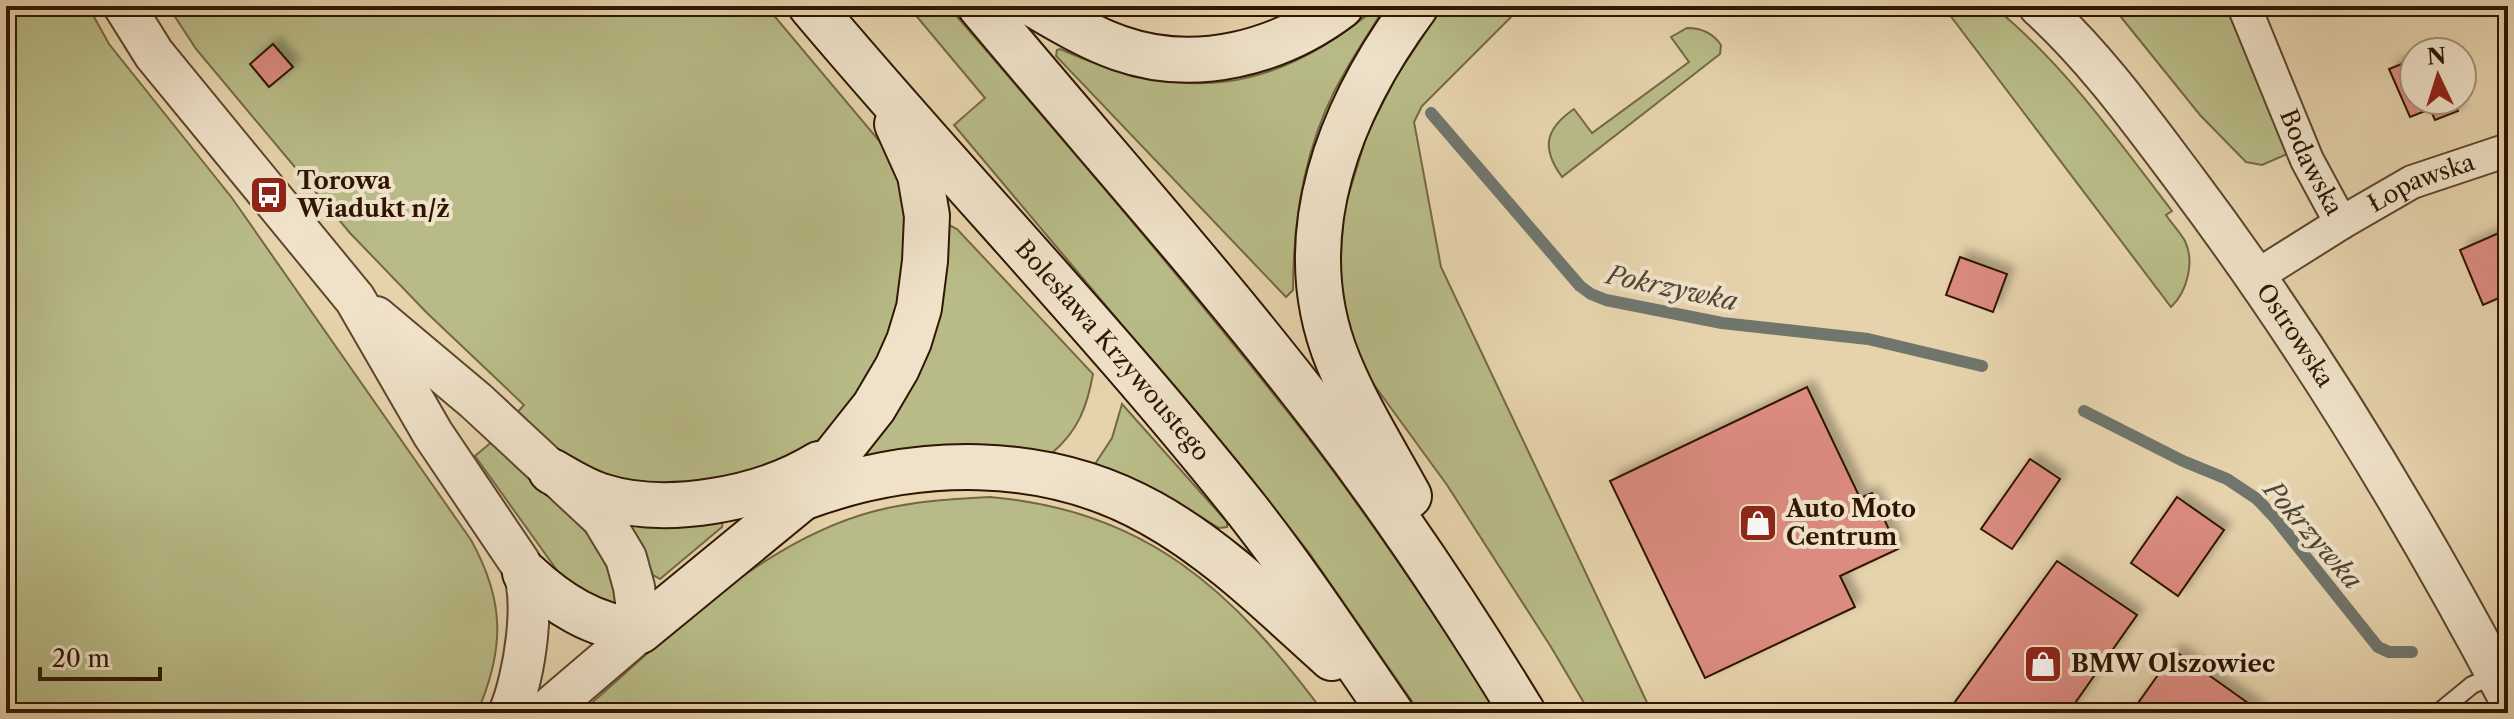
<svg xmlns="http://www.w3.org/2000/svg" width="2514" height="719" font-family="'Libre Caslon Text',serif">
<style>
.green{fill:#b8bb87;stroke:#746844;stroke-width:2}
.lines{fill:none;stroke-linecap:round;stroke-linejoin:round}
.stream{stroke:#70766d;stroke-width:12}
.building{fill:#db8b7f;stroke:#301602;stroke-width:2;filter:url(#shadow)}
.service-casing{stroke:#5e452c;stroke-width:20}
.minor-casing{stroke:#5e452c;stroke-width:36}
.tertiary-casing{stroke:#5e452c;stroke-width:44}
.secondary-casing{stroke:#301602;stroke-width:48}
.service{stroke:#efe2c9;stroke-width:16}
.minor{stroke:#efe2c9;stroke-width:32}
.tertiary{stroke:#efe2c9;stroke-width:40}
.secondary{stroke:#efe2c9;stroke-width:44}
.labels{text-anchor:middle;stroke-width:8;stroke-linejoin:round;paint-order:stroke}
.street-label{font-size:24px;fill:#301602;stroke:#efe2c9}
.poi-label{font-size:24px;font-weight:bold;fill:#301602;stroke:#efe2c9;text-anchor:start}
.water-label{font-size:26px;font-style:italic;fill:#504637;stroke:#efe2c9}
</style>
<defs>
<filter id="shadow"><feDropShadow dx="7" dy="-7" stdDeviation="4" flood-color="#0004"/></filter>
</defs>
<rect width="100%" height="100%" fill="#e6d3ac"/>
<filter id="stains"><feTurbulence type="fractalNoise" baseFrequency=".0025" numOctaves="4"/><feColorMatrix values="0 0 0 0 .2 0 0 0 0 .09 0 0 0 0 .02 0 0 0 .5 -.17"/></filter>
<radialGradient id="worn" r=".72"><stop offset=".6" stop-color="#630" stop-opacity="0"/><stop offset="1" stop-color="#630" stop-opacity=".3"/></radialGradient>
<!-- green -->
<g class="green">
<path d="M6 6H88L109 44 232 198 471 540C505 601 505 649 477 713H6Z"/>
<polygon points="168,6 766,6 897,162 907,178 900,324 838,425 798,455 752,475 650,487 595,472 572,459 527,427 515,415 524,405 427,313 350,233 196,49"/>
<path d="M908 6H948C1069 147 1191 288 1305 434 1374 523 1437 618 1498 713H1420L1310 554 1245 471 954 125 985 98Z"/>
<path d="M1378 6 1385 7C1372 28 1358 49 1346 70 1306 137 1293 213 1293 290L1286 297 1056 56 1057 50 1060 49C1184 104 1274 95 1378 6Z"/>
<polygon points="1443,6 1522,6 1422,106 1414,122 1441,267 1652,713 1590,713 1551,647 1447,485 1364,371 1353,348 1339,284 1344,210 1367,134 1396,77"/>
<path d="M1943 6H1993C2064 64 2117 139 2172 211L2166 215C2172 224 2180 232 2185 241 2195 262 2187 292 2171 307Z"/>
<polygon points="2112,6 2228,6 2287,154 2262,165 2246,162 2200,115"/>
<path d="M1687 28C1701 28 1713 33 1721 45L1720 54 1562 177C1541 148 1545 129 1574 109L1592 133 1689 62 1671 37Z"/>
<path d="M947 224 957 229 1093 374C1087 407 1078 431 1052 453L1018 448 984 447 861 467 853 450Z"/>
<polygon points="1122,404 1227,522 1227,527 1219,528 1160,492 1095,464 1112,438"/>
<polygon points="494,440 601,547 621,604 613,609 564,580 475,456"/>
<path d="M990 497C1147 510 1234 592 1324 713H580C667 638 760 541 875 511 914 501 951 499 990 497Z"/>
<polygon points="723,519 722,527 660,579 653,575 642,550 625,522"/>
</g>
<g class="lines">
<!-- stream -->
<g class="stream">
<polyline points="1431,113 1580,286 1591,294 1606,300 1722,323 1868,339 1982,366"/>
<polyline points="2084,411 2183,461 2227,479 2257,499 2275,518 2378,647 2389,652 2412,652"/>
</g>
</g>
<!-- building -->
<g class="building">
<polygon points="273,44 293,67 269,87 250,64"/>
<polygon points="2414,59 2414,100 2453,100 2458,111 2435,120 2430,109 2410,117 2389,69"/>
<polygon points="2508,229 2508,294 2483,305 2460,250"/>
<polygon points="1960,257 2007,274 1993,312 1946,295"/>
<polygon points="1807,387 1860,498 1872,493 1898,549 1840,576 1855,607 1705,678 1610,481"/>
<polygon points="2030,459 2060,479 2012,549 1981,529"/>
<polygon points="2177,497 2224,530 2178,596 2131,563"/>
<polygon points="2057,561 2137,615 2068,713 1947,713"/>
<polygon points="2175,651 2262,713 2131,713"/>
</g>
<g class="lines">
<defs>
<polyline id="service" points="2438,713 2472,685 2495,675"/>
<g id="minor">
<path id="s1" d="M2244 6 2307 160 2341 223"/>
<path id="s2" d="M2255 277 2341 223 2412 182 2508 150"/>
</g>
<g id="tertiary">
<path d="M124 6 154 54 355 299 433 434 520 563C538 597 524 678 509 713"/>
<path id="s3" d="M2039 6C2096 58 2141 121 2187 182 2308 343 2414 518 2508 696"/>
<polyline points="376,317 476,401 602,518 626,558 634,587 640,631 544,713"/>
</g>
<g id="secondary">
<path id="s4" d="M811 6C954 176 1109 336 1247 510 1298 575 1344 645 1391 713"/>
<path d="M980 6C1095 144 1216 278 1326 422 1397 515 1462 613 1523 713"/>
<path d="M1036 6C1062 21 1090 38 1119 48 1195 75 1279 53 1341 6"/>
<path d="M551 471C567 480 584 491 601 496 666 517 762 499 819 464"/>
<path d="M1409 496C1385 452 1357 408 1338 361 1287 236 1341 107 1416 6"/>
<path d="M802 498C915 456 1044 453 1151 513 1218 550 1275 607 1332 658"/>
<path d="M525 573C558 604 594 627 640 631L802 498 874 407 897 368 909 341 919 308 925 261 927 216 920 175 897 124"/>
</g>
</defs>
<!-- service casing -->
<use href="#service" class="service-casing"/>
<!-- minor casing -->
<use href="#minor" class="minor-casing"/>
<!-- tertiary casing -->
<use href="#tertiary" class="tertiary-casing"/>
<!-- secondary casing -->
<use href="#secondary" class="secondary-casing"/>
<!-- service -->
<use href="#service" class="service"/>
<!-- minor -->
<use href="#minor" class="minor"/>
<!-- tertiary -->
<use href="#tertiary" class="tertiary"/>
<!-- secondary -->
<use href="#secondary" class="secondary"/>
</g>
<!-- icons -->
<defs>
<symbol id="bus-square" viewBox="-11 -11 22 22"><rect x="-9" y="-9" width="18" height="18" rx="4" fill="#8f2418" stroke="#efe2c9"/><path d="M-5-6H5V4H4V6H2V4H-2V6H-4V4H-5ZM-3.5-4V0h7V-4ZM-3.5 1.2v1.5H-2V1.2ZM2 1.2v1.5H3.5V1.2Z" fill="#fff"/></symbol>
<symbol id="shop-square" viewBox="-11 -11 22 22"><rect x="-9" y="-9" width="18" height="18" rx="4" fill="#8f2418" stroke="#efe2c9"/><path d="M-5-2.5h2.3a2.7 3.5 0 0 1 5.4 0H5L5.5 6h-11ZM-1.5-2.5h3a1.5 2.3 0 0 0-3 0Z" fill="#fff"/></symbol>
</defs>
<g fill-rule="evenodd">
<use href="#bus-square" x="247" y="173" width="44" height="44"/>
<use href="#shop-square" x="1736" y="501" width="44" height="44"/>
<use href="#shop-square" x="2021" y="642" width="44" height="44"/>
</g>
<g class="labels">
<!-- street labels -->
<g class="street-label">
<text dy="8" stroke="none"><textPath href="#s1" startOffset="170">Bodawska</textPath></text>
<text dy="8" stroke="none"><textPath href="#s2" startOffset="192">Łopawska</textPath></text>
<text dy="8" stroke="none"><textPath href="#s3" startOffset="418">Ostrowska</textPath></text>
<text dy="8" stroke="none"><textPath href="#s4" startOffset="458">Bolesława Krzywoustego</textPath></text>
</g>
<!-- poi labels -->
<g class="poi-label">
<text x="297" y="189">Torowa<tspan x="297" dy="28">Wiadukt n/ż</tspan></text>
<text x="1786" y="517">Auto Moto<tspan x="1786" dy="28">Centrum</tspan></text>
<text x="2071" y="672">BMW Olszowiec</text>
</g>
<!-- water labels -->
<g class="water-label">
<text transform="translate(1672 288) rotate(12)" y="9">Pokrzywka</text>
<text transform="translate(2313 535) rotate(49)" y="9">Pokrzywka</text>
</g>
</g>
<!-- margin -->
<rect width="2514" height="719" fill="none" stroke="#e6d3ac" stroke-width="32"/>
<rect x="8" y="8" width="2498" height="703" fill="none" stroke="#301602" stroke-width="4"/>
<rect x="16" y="16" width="2482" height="687" fill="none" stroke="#301602" stroke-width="2"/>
<!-- north arrow -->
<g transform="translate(2438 76) rotate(356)"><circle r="38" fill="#efe2c9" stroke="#a39079" stroke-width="2"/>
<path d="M0-6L14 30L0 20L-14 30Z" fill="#8f2418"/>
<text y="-12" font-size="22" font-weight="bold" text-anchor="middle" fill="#301602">N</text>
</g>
<!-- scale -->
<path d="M40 667v12h120v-12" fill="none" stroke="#301602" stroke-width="4"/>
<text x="52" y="667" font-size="24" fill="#301602" stroke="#efe2c9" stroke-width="6" paint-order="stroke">20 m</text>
<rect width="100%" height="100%" filter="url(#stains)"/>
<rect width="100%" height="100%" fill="url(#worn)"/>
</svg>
